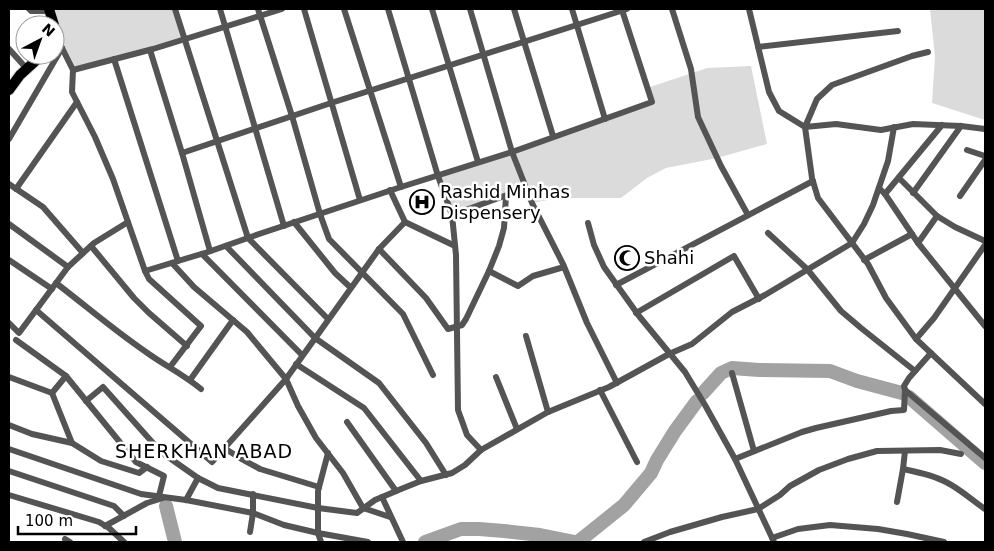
<svg xmlns="http://www.w3.org/2000/svg" width="994" height="551" font-family="'DejaVu Sans',sans-serif">
<style>
.green{fill:#dbdbdb}
.lines{fill:none;stroke-linecap:round;stroke-linejoin:round}
.river{stroke:#a2a2a2;stroke-width:14}
.primary-casing{stroke:#dbdbdb;stroke-width:12}
.street{stroke:#545454;stroke-width:6}
.primary{stroke:#000;stroke-width:10}
.labels{text-anchor:middle;stroke-width:5;stroke-linejoin:round;paint-order:stroke}
.poi-label{font-size:18px;fill:#000;stroke:#fff;text-anchor:start}
.neighbourhood-label{font-size:19px;letter-spacing:1px;fill:#000;stroke:#fff}
</style>
<rect width="100%" height="100%" fill="#fff"/>
<!-- green -->
<g class="green">
<polygon points="50,9 174,9 184,38 73,69 62,49"/>
<polygon points="930,9 985,9 985,120 932,103 935,57"/>
<polygon points="751,66 767,144 717,158 666,168 647,178 621,198 560,198 532,203 513,152 651,102 647,88 707,68"/>
<polygon points="512,152 525,188 451,213 438,176"/>
</g>
<g class="lines">
<!-- river -->
<g class="river">
<polyline points="703,393 721,373 732,368 759,370 830,371 857,381 902,393"/>
<polyline points="909,397 985,463"/>
<polyline points="166,506 175,542"/>
<polyline points="425,542 461,529 479,529 504,531 540,535 575,542"/>
<polyline points="578,542 624,505 651,473 657,460 675,431 697,401"/>
</g>
<defs>
<g id="primary">
<polyline points="49,9 54,25"/>
<polyline points="55,30 58,40 55,43"/>
<polyline points="9,90 20,75 42,55"/>
</g>
</defs>
<!-- primary casing -->
<use href="#primary" class="primary-casing"/>
<!-- street -->
<g class="street">
<polyline points="29,9 31,11 50,11"/>
<polyline points="175,9 248,238 328,319"/>
<polyline points="220,9 284,226"/>
<polyline points="258,9 292,116 320,214 329,239 403,314 433,375"/>
<polyline points="304,9 360,200"/>
<polyline points="344,9 401,187"/>
<polyline points="388,9 438,176 452,215 456,255 458,410 467,435 481,450"/>
<polyline points="432,9 478,162"/>
<polyline points="470,9 512,152 532,203 563,264 587,323 617,383"/>
<polyline points="514,9 553,136"/>
<polyline points="572,9 605,119"/>
<polyline points="672,9 691,69 698,117 721,166 748,215"/>
<polyline points="749,9 769,92 779,111 805,127 812,178 818,198 868,264 886,298 916,339 985,404"/>
<polyline points="58,40 73,70 72,92 95,137 113,179 145,271 149,279 201,326 170,367"/>
<polyline points="758,47 898,31"/>
<polyline points="9,49 27,69"/>
<polyline points="150,50 182,153 210,251"/>
<polyline points="928,52 912,56 832,85 817,99 805,127 836,124 881,130 913,124 961,126 985,129"/>
<polyline points="114,59 178,261"/>
<polyline points="73,70 153,49 282,9"/>
<polyline points="9,139 62,48"/>
<polyline points="967,150 985,156"/>
<polyline points="182,153 331,103 627,9"/>
<polyline points="899,178 937,216 955,227 985,241"/>
<polyline points="9,184 43,207 83,253"/>
<polyline points="879,188 885,194 918,243 985,326"/>
<polyline points="16,189 77,102"/>
<polyline points="390,190 405,222 455,246"/>
<polyline points="913,193 961,126"/>
<polyline points="885,194 942,125"/>
<polyline points="960,196 985,160"/>
<polyline points="452,215 526,188"/>
<polyline points="294,222 335,273 350,287"/>
<polyline points="588,223 594,245 604,267 639,316 685,372 705,405 735,459 774,542"/>
<polyline points="9,224 68,267"/>
<polyline points="768,233 807,269 841,311 861,328 915,371"/>
<polyline points="918,243 937,216"/>
<polyline points="91,246 134,298 149,313 187,346"/>
<polyline points="226,246 315,338 379,383 426,443 446,475"/>
<polyline points="379,249 426,298 448,329 462,325 466,319 489,271 499,246 504,228 506,196"/>
<polyline points="202,254 302,355"/>
<polyline points="9,260 52,289"/>
<polyline points="864,260 912,234"/>
<polyline points="172,263 194,287 247,332 286,379 298,406 316,438 343,473 363,508 390,517"/>
<polyline points="145,271 208,252 259,234 401,187 512,152 652,102 622,10"/>
<polyline points="489,271 518,286 533,276 564,267"/>
<path d="M56 283C86 306 115 331 146 352 164 365 184 375 201 389"/>
<polyline points="616,285 813,181"/>
<polyline points="36,310 212,462 286,379 379,249 405,222"/>
<polyline points="636,313 734,256 759,299"/>
<polyline points="9,323 19,333 68,267 94,243 128,222"/>
<polyline points="526,336 548,412"/>
<polyline points="916,339 934,318 985,245"/>
<polyline points="16,340 66,376 136,462 164,476 159,496"/>
<polyline points="931,353 909,378 904,386 905,390 985,458"/>
<polyline points="296,364 364,408 421,481"/>
<polyline points="732,373 754,451"/>
<polyline points="9,377 52,393 66,376"/>
<polyline points="496,377 517,429"/>
<polyline points="190,380 233,320"/>
<polyline points="600,390 637,462"/>
<polyline points="52,393 72,443"/>
<polyline points="86,401 103,387 161,452 198,478 218,488 318,508 357,513 375,500 401,489 421,481 452,473 465,465 481,450 548,412 609,387 669,354 692,344 732,312 765,295 852,243 864,224 873,205 888,161 894,127"/>
<polyline points="347,422 396,491"/>
<polyline points="9,425 32,434 72,443 101,461 139,473 147,467"/>
<polyline points="224,448 240,458 260,469 319,487"/>
<polyline points="9,449 141,494 186,500 253,513 284,525 318,533 368,542"/>
<polyline points="735,459 802,432 816,428 891,411 904,410 905,390"/>
<path d="M903 469C917 472 933 475 946 482 960 489 972 500 985 509"/>
<polyline points="9,471 114,506 124,516"/>
<polyline points="9,495 99,522 109,528 124,542"/>
<polyline points="382,497 403,542"/>
<polyline points="186,500 198,478"/>
<polyline points="897,502 903,469 905,451"/>
<polyline points="105,526 147,503 163,498"/>
<polyline points="250,532 253,513 253,494"/>
<polyline points="772,538 798,529 830,525 878,529 907,534 944,542"/>
<polyline points="65,539 70,542"/>
<polyline points="321,542 318,533 318,491 328,453"/>
<polyline points="644,542 670,532 722,517 758,509 780,495 790,486 819,470 848,459 877,451 940,450 961,454"/>
</g>
<!-- primary -->
<use href="#primary" class="primary"/>
</g>
<!-- icons -->
<defs>
<symbol id="hospital-ring" viewBox="-11 -11 22 22"><circle r="9.5" fill="#fff" stroke="#000" stroke-width="1.5"/><path d="M-5-5h3v3.5h4V-5h3V5h-3V1.5h-4V5h-3Z" fill="#000"/></symbol>
<symbol id="mosque-ring" viewBox="-11 -11 22 22"><circle r="9.5" fill="#fff" stroke="#000" stroke-width="1.5"/><path d="M3.5-4.9A6 6 0 1 0 3.5 4.9A5 5 0 1 1 3.5-4.9Z" fill="#000"/></symbol>
</defs>
<g fill-rule="evenodd">
<use href="#hospital-ring" x="408" y="188" width="28" height="28"/>
<use href="#mosque-ring" x="613" y="244" width="28" height="28"/>
</g>
<g class="labels">
<!-- poi labels -->
<g class="poi-label">
<text x="440" y="198">Rashid Minhas<tspan x="440" dy="21">Dispensery</tspan></text>
<text x="644" y="264">Shahi</text>
</g>
<!-- neighbourhood labels -->
<g class="neighbourhood-label">
<text x="204" y="458">SHERKHAN ABAD</text>
</g>
</g>
<!-- border -->
<rect width="994" height="551" fill="none" stroke="#000000" stroke-width="20"/>
<!-- north arrow -->
<g transform="translate(40 40) rotate(41)"><circle r="24" fill="#ffffff" stroke="#999999"/>
<path d="M0-4L9 19L0 12L-9 19Z" fill="#000000"/>
<text y="-8" font-size="14" font-weight="bold" text-anchor="middle" fill="#000000">N</text>
</g>
<!-- scale -->
<path d="M18 526v8h118v-8" fill="none" stroke="#000000" stroke-width="2.5"/>
<text x="25" y="526" font-size="15" fill="#000000" stroke="#ffffff" stroke-width="4" paint-order="stroke">100 m</text>
</svg>
